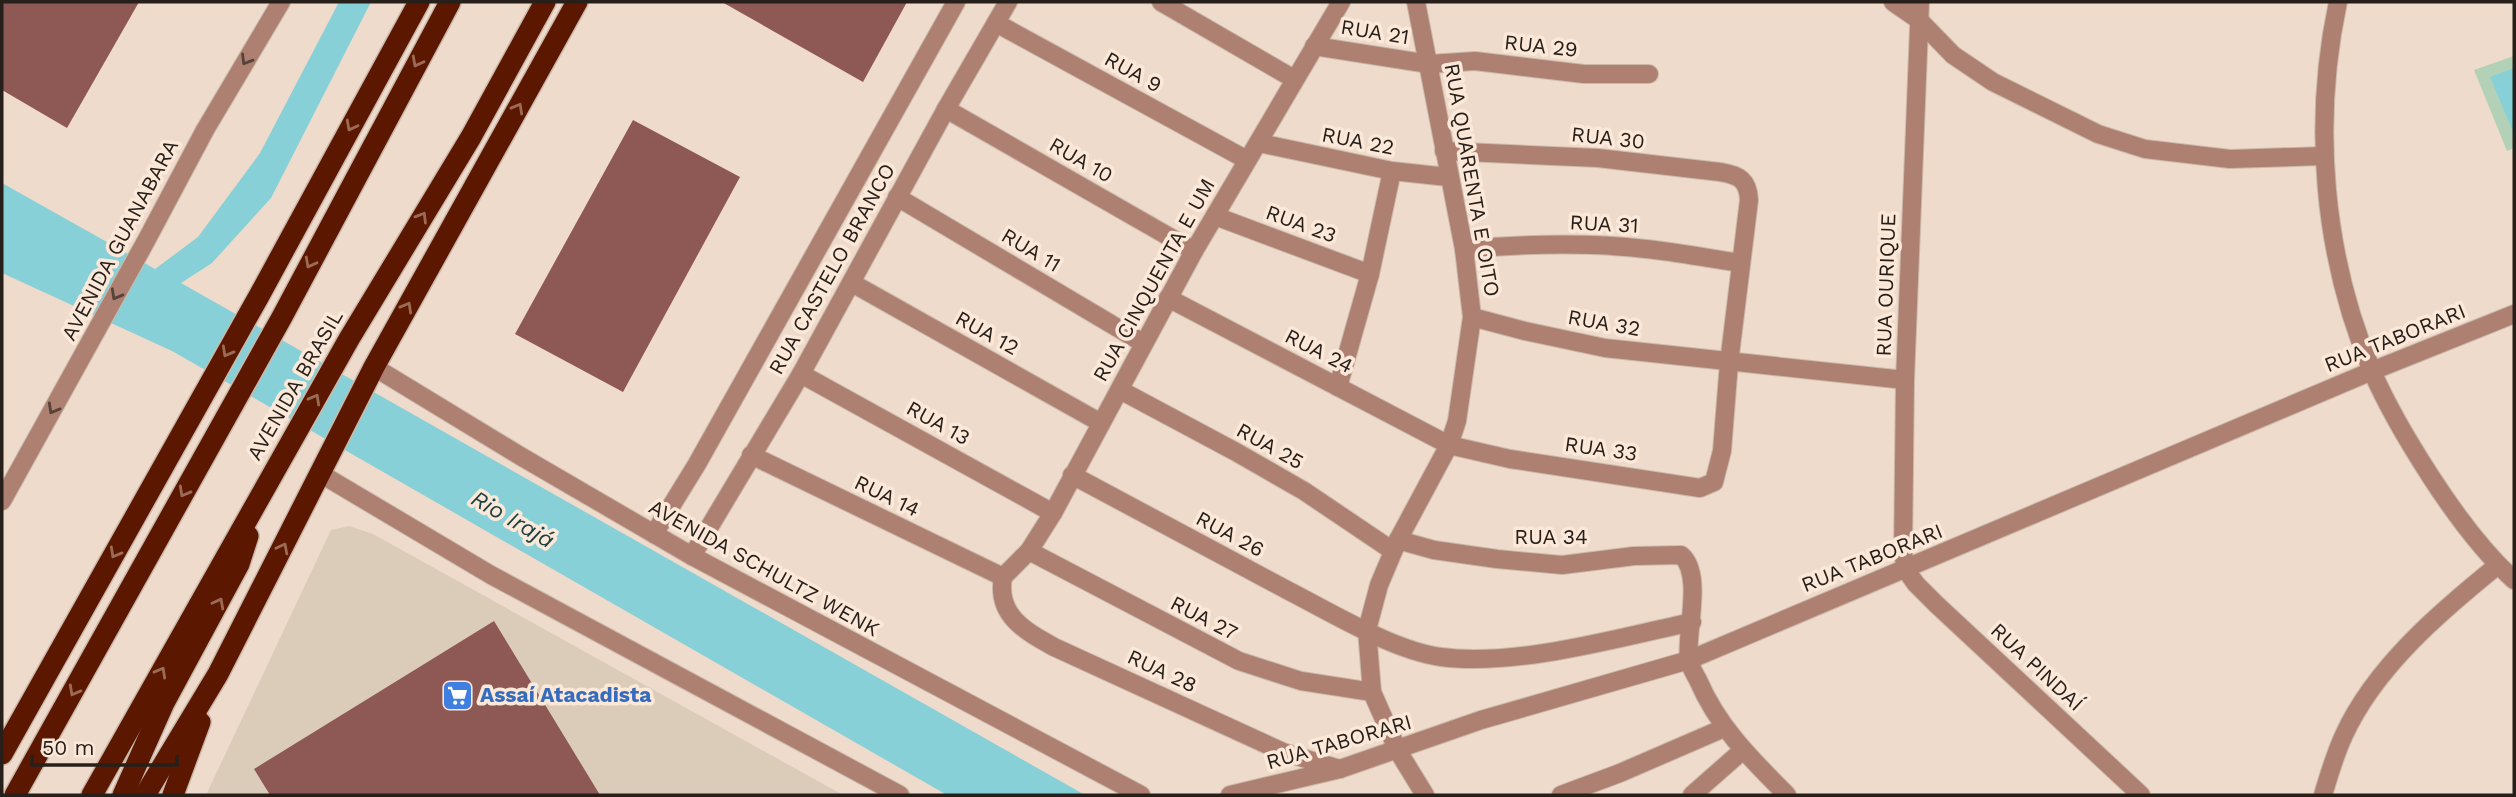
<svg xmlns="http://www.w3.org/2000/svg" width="2516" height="797" font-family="'Work Sans',sans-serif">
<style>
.commercial{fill:#dbccb9}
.green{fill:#b3d1b6}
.water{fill:#88d0d7}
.building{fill:#8e5854}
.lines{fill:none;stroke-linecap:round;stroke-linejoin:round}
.minor-casing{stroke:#cab9ab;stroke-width:20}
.highway-casing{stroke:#cab9ab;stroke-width:24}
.minor{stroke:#ad8072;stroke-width:18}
.highway{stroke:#5c1700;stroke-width:21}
.oneway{stroke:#564239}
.oneway2{stroke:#9c6b56}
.labels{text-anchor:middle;stroke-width:7;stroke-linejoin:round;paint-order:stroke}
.street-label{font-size:21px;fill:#27201a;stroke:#fce8d8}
.shop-label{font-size:21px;font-weight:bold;fill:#366cbe;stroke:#fce8d8;text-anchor:start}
.water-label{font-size:23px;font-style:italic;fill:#1e4144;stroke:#fce8d8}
</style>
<rect width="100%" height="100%" fill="#eedbcb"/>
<!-- commercial -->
<polygon class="commercial" points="349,526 373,534 843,795 206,795 331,530"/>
<!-- green -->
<polygon class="green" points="2514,56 2514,148 2507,151 2474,70"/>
<!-- water -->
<g class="water">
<polygon points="339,2 371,2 271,198 212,263 181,283 1085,795 947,795 172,351 2,273 2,183 155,269 198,237 260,153"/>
<polygon points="2514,68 2514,134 2490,77"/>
</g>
<!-- building -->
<g class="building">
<polygon points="2,2 139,2 67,128 2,90"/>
<polygon points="722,2 907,2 863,82"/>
<polygon points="633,120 740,177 623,392 515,334"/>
<polygon points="494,621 600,795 270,795 254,769"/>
</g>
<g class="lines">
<defs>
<g id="minor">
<polyline points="1161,2 1294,79"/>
<polyline points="1416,2 1464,249 1472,317 1457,421 1449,445 1398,540 1379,585 1367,630 1372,692 1398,751 1425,795"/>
<polyline points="1893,2 1919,20 1953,55 1993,82 2098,134 2145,149 2230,159 2323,156"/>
<polyline points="1920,2 1905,380 1903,553 1906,570 1916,584 1936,604 2141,795"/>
<path d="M2338 2C2312 123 2323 256 2372 371 2388 408 2409 443 2431 477 2455 514 2482 551 2514 580"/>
<polyline points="996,23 1247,160"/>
<polyline points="1314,46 1429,64 1475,61 1584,74 1649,74"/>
<polyline points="946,109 1194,251"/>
<polyline points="1259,143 1392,171 1448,177"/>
<polyline points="897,197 1143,343"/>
<polyline points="1215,216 1370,274"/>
<path d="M1464 249C1524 244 1585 242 1646 249 1678 252 1710 259 1741 263"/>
<polyline points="852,283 1101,423"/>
<path d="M1168 298 1449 445 1510 459 1700 488 1714 482 1722 451 1729 363 1749 200C1748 180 1739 175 1720 172L1598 158 1444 151"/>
<polyline points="1472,317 1525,331 1605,348 1905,380"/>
<polyline points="374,367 522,457 692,556 1141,795"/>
<polyline points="801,374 1053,513"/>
<polyline points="1338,387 1370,274 1392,171"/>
<polyline points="1120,390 1236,452 1304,491 1393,551"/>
<polyline points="751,455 1003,577"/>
<polyline points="321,474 491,575 900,795"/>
<path d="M1072 475C1144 513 1215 552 1287 590 1330 612 1394 651 1441 657 1516 667 1618 638 1692 622"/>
<polyline points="2,501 146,241 205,130 281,2"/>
<polyline points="654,534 697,464 956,2"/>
<path d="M1398 540 1434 550 1497 559 1562 565 1634 556 1681 555C1704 574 1685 635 1689 660 1690 667 1695 674 1698 680 1718 727 1752 760 1787 795"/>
<polyline points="1029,551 1239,661 1301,681 1372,692"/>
<polyline points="692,556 801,374 946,109 1008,2"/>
<polyline points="1003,577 1029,551 1053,513 1194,251 1341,2"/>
<path d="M1003 577C996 615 1025 631 1054 647L1283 752 1340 769"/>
<polyline points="1230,795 1340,769 1481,720 1689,660 2372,371 2514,314"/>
<polyline points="1561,795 1620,773 1724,728"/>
<polyline points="1692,795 1742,751"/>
<path d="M2323 795C2329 775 2335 754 2344 735 2375 667 2441 611 2498 565"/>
</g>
<g id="highway">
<polyline points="2,754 259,296 419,2"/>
<polyline points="15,795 282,317 450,2"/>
<polyline points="92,795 349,339 471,137 545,2"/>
<polyline points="123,795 164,703 239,564 248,536"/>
<polyline points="145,795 218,674 374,367 577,2"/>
<polyline points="173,795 200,722"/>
</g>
</defs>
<!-- minor casing -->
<use href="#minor" class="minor-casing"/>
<!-- highway casing -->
<use href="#highway" class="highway-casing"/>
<!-- minor -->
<use href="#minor" class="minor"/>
<!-- highway -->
<use href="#highway" class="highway"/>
</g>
<!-- one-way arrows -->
<defs><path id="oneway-chevron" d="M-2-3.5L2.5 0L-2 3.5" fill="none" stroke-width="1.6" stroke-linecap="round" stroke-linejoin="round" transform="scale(1.75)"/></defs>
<g class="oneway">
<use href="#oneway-chevron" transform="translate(246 60) rotate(121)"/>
<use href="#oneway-chevron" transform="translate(116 295) rotate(119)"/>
<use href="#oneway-chevron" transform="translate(53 409) rotate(119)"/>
</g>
<g class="oneway2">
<use href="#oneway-chevron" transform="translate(417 62) rotate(118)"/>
<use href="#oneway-chevron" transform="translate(518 108) rotate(-61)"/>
<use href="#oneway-chevron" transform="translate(351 126) rotate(118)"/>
<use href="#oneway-chevron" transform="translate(422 217) rotate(-59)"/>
<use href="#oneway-chevron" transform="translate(310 263) rotate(118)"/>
<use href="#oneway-chevron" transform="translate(407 307) rotate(-61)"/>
<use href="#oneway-chevron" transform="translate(227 352) rotate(119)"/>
<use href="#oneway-chevron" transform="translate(315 399) rotate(-61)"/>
<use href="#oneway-chevron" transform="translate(184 492) rotate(119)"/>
<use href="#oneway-chevron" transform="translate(283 548) rotate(-63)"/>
<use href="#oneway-chevron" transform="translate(115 553) rotate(119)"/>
<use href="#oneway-chevron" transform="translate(219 603) rotate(-62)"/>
<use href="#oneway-chevron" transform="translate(161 672) rotate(-61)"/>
<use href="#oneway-chevron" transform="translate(74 691) rotate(119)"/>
</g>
<!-- icons -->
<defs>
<symbol id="supermarket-square" viewBox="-11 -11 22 22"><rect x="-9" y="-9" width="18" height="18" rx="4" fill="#3f7fe0" stroke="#fce8d8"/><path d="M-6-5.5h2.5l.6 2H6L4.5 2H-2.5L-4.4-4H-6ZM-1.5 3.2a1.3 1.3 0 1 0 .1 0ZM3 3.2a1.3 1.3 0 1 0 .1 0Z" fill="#fff"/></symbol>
</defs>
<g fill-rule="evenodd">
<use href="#supermarket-square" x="440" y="678" width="35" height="35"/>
</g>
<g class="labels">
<!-- street labels -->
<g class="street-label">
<text transform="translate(1375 32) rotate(9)" y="7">RUA 21</text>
<text transform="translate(1541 46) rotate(6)" y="7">RUA 29</text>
<text transform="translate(1133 72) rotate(29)" y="7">RUA 9</text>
<text transform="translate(1608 138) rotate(6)" y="7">RUA 30</text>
<text transform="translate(1358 141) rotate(11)" y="7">RUA 22</text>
<text transform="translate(1081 160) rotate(30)" y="7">RUA 10</text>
<text transform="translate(1472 180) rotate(80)" y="7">RUA QUARENTA E OITO</text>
<text transform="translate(1301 224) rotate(20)" y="7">RUA 23</text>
<text transform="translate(1604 224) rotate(3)" y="7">RUA 31</text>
<text transform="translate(120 240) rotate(-62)" y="7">AVENIDA GUANABARA</text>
<text transform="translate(1031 250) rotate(31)" y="7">RUA 11</text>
<text transform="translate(832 269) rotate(-61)" y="7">RUA CASTELO BRANCO</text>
<text transform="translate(1154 280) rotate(-61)" y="7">RUA CINQUENTA E UM</text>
<text transform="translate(1886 285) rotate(-88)" y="7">RUA OURIQUE</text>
<text transform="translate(1604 323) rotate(10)" y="7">RUA 32</text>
<text transform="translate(987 333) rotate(29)" y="7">RUA 12</text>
<text transform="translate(2395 338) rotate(-22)" y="7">RUA TABORARI</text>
<text transform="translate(1319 351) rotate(27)" y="7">RUA 24</text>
<text transform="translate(295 385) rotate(-60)" y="7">AVENIDA BRASIL</text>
<text transform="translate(938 423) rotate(29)" y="7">RUA 13</text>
<text transform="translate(1270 446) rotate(29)" y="7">RUA 25</text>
<text transform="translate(1601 449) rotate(8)" y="7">RUA 33</text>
<text transform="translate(887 496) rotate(26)" y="7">RUA 14</text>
<text transform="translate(1230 534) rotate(28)" y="7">RUA 26</text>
<text x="1551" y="544">RUA 34</text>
<text transform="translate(1872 558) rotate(-22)" y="7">RUA TABORARI</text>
<text transform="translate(764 568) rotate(29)" y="7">AVENIDA SCHULTZ WENK</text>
<text transform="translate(1204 618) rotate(27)" y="7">RUA 27</text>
<text transform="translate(2037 667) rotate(43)" y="7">RUA PINDAÍ</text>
<text transform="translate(1162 671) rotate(25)" y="7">RUA 28</text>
<text transform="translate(1339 742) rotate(-16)" y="7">RUA TABORARI</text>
</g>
<!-- shop labels -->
<g class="shop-label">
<text x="480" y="702">Assaí Atacadista</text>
</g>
<!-- water labels -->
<g class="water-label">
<text transform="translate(513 519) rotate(30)" y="8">Rio Irajá</text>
</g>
</g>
<!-- border -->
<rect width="2516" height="797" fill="none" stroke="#27201a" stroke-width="7"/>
<!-- scale -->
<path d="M32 755v10h145v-10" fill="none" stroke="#27201a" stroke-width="3.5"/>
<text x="42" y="755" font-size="21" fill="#27201a" stroke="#fce8d8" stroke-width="5" paint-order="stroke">50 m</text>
</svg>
